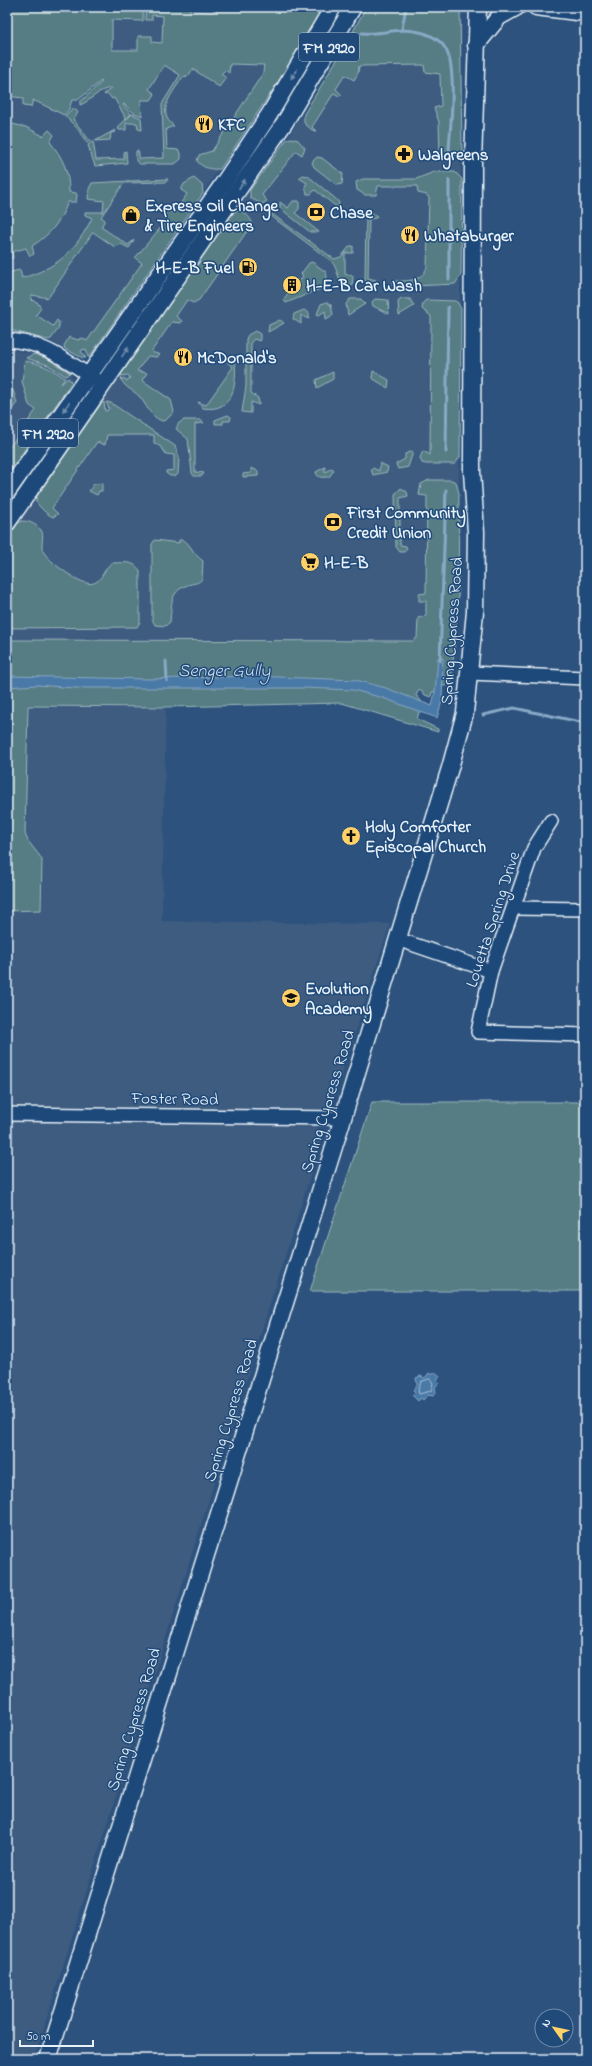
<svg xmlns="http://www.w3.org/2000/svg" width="592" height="2066" font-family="'Indie Flower',sans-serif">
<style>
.built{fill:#3e5b80}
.green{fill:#557d83;stroke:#9eb7be}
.water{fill:#4a79a6;stroke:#89a9c7}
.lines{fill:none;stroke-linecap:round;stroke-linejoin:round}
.shore{stroke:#a9c1d7;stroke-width:1}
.stream{stroke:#89a9c7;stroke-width:3}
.minor-casing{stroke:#e8f1f8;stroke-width:16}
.major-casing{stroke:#e8f1f8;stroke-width:19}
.minor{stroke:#1f4a7a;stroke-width:13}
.major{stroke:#1f4a7a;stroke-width:16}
.oneway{fill:#6f8dac}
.labels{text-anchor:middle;stroke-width:3;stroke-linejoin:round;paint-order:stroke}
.shield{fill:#1f4a7a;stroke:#acbfd2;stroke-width:1}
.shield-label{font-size:16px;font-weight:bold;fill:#e8f1f8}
.poi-label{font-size:17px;font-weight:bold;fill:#e8f1f8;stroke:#1f4a7a;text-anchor:start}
.street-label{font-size:17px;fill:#e8f1f8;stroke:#1f4a7a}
.water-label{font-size:18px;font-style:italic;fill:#d0dfec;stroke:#1f4a7a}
</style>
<rect width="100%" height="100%" fill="#2d527d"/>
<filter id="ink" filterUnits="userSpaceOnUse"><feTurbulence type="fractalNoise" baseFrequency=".025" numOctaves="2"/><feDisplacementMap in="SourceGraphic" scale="8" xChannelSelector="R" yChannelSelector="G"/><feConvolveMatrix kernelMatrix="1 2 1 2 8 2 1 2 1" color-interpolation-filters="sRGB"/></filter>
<g filter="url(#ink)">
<!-- built -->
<g class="built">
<polygon points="65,7 323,7 284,73 257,114 90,356 86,358 79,357 46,339 7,331 7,72"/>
<polygon points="366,7 460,7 462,11 458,605 454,658 7,657 7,539 224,225 283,145 312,101"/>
<polygon points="7,349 34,354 48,359 70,373 73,379 71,384 7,476"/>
<polygon points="7,706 166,707 162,921 390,924 332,1105 318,1112 7,1110"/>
<polygon points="7,1119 315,1124 323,1135 34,2059 7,2059"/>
</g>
<!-- green -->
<g class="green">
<path d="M7 7H143V21L112 20V50H138V36H152V42L162 43 163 16 152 15V20H145L146 7H190V11L213 12 214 7H323L284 73 220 169C212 170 202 168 197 161L199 155 212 151 263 73 264 65 230 64 229 73 225 70 221 74 226 78 219 87 193 69 188 76 183 77C173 92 155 112 174 126L166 129 167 149 178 150 181 153V159L175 164H140L136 161V151H138L140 159 164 158 162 104 180 75 164 65 149 89 155 94 151 100H141L142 116 134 113 124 104 123 105 131 114 125 120 124 115 114 98 112 99 108 94 105 95 104 94 112 88C98 89 91 101 80 105V102L102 82 101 81 78 100H72L69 109 64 115 33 100 31 107 23 106V98L7 96Z"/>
<polygon points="366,7 460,7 462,150 458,155 443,157 440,155 439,122 434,108 441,106 440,74 425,72 424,65 359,66 358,73 354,80 345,75 336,89 342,95 339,96 334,93 312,127 316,131 312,130 304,123 304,114 347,43"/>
<polygon points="72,109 76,110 78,113 73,119 90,141 87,143 77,128 65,116"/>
<polygon points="132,114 141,118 142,130 138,129 137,123 126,123 126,130 119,130 118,127"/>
<path d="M7 123 26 127 43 136 49 130 54 135 50 142C63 158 69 171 69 192L76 193 77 195 76 202H68C60 222 51 234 32 246L34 254 30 256 26 248 12 252 13 258 7 260Z"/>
<polygon points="115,130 115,132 111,133 110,140 95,141"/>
<polygon points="291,138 298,140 305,148 302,155 296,151 262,195 267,201 262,204 250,198 250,190 286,140"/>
<polygon points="93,141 96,160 124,159 124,152 126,151 127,163 95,166 88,145"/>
<polygon points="317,157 322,158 343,174 342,184 337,185 314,167 312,162"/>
<path d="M434 172H455L462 179 461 275 455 284 394 287 392 284 393 281C407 281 422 282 427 267L429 198 427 195 418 193 417 186H378L376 195H365L357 190 356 182 363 179H416Z"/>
<polygon points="303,175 308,176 337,200 339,203 338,208 315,190 311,194 307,194 305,186 307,183 299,178"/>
<polygon points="194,178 202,185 203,193 90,356 88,357 86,349 82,350 81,352 86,358 83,358 65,349 64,346 69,337 78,340 82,338 87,341 142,263 135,258 162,226 166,210 174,213 187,194 181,190 184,184"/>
<path d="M168 179 166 182 124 183 101 217 105 220 101 227 128 245 134 240 129 248 121 244 115 247 93 232 48 298 32 295 31 300 37 302 41 308 36 315 53 326 57 320 59 322V328L51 339 48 340 10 330 8 326 11 272 20 270 22 278C58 268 76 250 92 218L85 215V212H103L104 201 88 199 89 189 92 183Z"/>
<polygon points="293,201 299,201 299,209 295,213 319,232 310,232 280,208 280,202 288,208"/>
<path d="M237 210C243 211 251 217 252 223L250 227 199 300 193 303 187 300 176 316 182 321 181 323 172 322 151 352 158 354 159 355 156 357 148 356 137 371 147 373 142 380 171 400 174 412 166 420 162 421C149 416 147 405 139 396 133 390 123 387 121 378L128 381 130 377 128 375 121 376V373L224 225 234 212Z"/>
<polygon points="370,212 377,216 376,218 369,219 368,278 376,280 375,286 368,286 365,281 366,214"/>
<path d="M272 214 334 259 341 257 350 246H353V253H345V274L353 276 352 286 347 287C336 281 339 269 331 261L271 216Z"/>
<polygon points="312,262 326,272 327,278 325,287 286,303 284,300 288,293 291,294 303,276 301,274 309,263"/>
<polygon points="350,299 361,299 365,304 348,315 346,304"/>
<polygon points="375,299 388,300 389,314 373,306 372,302"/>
<polygon points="401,299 410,299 414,306 399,315 398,302"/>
<polygon points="426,300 455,301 458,303 461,309 460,457 455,464 426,464 422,463 420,458 423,451 430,455 431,316 422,309 423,303"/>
<polygon points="327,302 331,305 333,315 326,319 325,311 319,315 317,314 321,304"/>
<polygon points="304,310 309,313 309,319 301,315 301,324 293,319 294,314"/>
<polygon points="280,320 284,323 268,332 269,325"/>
<polygon points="255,331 260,334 260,341 254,339 251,342 251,393 258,398 259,405 251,402 251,413 242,412 246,386 246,339 248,335"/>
<polygon points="34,354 48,359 70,373 66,376 48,365 26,358"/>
<path d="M230 359 235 363C237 385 233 413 203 408L198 402 206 405 233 367 227 362Z"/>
<path d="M25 361C40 363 52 369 65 378L61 384 68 378 72 382 7 475V451L36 410 29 405 22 381Z"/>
<polygon points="373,371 389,380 388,388 372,378"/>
<polygon points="333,372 333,379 317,388 316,380"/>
<polygon points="10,389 13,390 17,403 12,409 7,407 7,394"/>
<path d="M104 402 105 411H107L109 408 106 402 111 403 175 446 179 457 178 474 176 476H170L166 473V471L174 470V455L166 454 161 447 154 443V435H107L105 445 97 442 52 508 58 514 53 517C45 513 40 508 36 501L37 496 100 405Z"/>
<polygon points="228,415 231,417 230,421 223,421 223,424 215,424 215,420"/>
<polygon points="184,420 200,420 204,423 195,424 195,472 204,473 202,476 194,476 192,473 188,439 176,429 179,423"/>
<polygon points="412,451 413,452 408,467 398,469 396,464 405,459 405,454"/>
<polygon points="380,463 388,467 387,472 373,475 371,469 373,468 379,471"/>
<path d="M325 467V472L332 468 334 470 329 477C324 477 317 479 316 472Z"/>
<polygon points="251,468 258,471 258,476 243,477 243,474 251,473"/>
<polygon points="429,480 451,480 456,482 459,493 458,605 451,685 443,686 440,692 432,692 431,697 425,695 420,689 416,695 422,702 417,719 438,729 438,732 342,703 166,707 28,706 25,834 28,841 42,859 41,910 7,911 7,730 12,730 12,712 7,712 7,640 413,641 417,638 418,618 426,616 426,601 419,601 419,594 426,593 427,496 419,495 421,484"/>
<polygon points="102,483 102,491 99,491 97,495 89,491 94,484"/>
<polygon points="401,488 407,492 408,496 400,498 400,530 407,531 406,534 400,535 400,545 406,546 407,549 404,552 400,552 396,547 395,494"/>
<path d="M22 521C29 521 36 524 41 530 45 535 40 545 43 551 48 561 83 588 94 583 103 580 104 567 112 563 123 563 134 560 140 571V622L137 627 7 628V539L18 523Z"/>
<path d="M155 540 179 543V540H184C191 545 193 554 203 561L202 579C199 583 196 583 191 584 169 590 172 604 170 622L165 626 155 625 152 619V544Z"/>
<polygon points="372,1102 585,1102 585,1291 310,1291"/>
</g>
<!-- water -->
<g class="water">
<polygon points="438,658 443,658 442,701 437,718 383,698 353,690 304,688 74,688 37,685 7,687 7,677 9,676 149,679 252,676 356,680 386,688 432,706 435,692"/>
<polygon points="435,1372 440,1376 437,1381 439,1383 435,1387 436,1393 433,1396 428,1395 423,1400 421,1398 418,1401 412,1395 415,1392 413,1390 417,1385 416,1378 420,1376 425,1378 429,1373 432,1375"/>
</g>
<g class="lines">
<!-- shore -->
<polygon class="shore" points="430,1379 433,1383 431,1391 419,1394 418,1390 421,1382"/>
<!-- stream -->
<g class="stream">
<polyline points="402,29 406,7"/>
<path d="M362 33C380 35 396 28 414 31 425 32 439 38 445 48 458 68 450 126 449 151"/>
<polyline points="449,279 449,180"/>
<polyline points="446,452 448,307"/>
<polyline points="166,661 167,681"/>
<polyline points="440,661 446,490"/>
<polyline points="483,715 514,708 585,723"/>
</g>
<defs>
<g id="minor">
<path d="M7 340C45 342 66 361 97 380"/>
<polyline points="470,673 585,678"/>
<polyline points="551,821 534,848 491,971 478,1032 585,1035"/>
<polyline points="514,908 585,909"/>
<polyline points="397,939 491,971"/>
<polyline points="7,1114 343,1118"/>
</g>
<g id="major">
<polyline points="536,7 585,13"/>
<polyline points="476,45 499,17 517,7"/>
<polyline points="7,492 221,187 269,115 333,7"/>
<polyline points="7,523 285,122 353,7"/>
<polyline points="48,2059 343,1118 450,768 465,713 475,612 476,532 472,471 473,164 478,7"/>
</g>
</defs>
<!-- minor casing -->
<use href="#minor" class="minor-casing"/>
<!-- major casing -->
<use href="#major" class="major-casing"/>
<!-- minor -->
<use href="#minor" class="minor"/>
<!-- major -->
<use href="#major" class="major"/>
</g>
<!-- one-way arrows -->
<defs><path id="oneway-solid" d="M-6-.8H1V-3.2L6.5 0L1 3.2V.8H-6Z"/></defs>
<g class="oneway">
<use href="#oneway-solid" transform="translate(294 74) rotate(122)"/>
<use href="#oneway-solid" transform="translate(242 184) rotate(-56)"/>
<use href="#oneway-solid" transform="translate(125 352) rotate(-56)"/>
<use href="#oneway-solid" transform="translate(66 407) rotate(125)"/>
</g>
</g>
<!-- icons -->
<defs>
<symbol id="restaurant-disc" viewBox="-11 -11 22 22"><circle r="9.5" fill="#ffd166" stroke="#1f4a7a"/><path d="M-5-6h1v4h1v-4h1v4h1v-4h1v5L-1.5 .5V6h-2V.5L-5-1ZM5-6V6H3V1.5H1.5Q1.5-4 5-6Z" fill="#111"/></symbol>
<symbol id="pharmacy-disc" viewBox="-11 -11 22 22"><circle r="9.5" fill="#ffd166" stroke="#1f4a7a"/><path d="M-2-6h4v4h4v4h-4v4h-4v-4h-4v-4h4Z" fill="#111"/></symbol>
<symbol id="bank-disc" viewBox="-11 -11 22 22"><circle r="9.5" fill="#ffd166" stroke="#1f4a7a"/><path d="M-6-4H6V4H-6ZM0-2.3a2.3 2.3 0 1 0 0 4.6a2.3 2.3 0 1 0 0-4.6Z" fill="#111"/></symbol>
<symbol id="shop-disc" viewBox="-11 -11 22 22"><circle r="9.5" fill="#ffd166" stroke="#1f4a7a"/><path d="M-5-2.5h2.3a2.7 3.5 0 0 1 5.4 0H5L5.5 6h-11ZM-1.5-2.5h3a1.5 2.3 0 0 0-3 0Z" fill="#111"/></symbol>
<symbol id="fuel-disc" viewBox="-11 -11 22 22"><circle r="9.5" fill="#ffd166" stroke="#1f4a7a"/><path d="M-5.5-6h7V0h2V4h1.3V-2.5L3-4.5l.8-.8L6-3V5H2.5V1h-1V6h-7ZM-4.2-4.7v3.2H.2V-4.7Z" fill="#111"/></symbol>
<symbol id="building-disc" viewBox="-11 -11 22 22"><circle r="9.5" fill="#ffd166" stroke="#1f4a7a"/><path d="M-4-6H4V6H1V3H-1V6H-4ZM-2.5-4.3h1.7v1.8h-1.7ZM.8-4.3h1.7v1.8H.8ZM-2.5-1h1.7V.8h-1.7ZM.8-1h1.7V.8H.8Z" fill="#111"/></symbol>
<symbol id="supermarket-disc" viewBox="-11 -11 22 22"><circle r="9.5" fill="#ffd166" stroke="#1f4a7a"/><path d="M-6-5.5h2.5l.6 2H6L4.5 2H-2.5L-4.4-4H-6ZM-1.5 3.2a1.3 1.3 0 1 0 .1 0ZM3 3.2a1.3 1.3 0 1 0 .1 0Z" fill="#111"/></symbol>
<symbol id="church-disc" viewBox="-11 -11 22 22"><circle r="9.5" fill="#ffd166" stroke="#1f4a7a"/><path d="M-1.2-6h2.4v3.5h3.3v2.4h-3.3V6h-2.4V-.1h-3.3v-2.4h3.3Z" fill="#111"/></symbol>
<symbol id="school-disc" viewBox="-11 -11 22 22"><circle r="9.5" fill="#ffd166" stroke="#1f4a7a"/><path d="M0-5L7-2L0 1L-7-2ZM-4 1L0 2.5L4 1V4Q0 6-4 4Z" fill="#111"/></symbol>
</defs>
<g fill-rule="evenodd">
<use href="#restaurant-disc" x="193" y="113" width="22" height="22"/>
<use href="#pharmacy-disc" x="393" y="143" width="22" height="22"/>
<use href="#bank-disc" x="305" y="201" width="22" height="22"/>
<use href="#shop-disc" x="120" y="204" width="22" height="22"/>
<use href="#restaurant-disc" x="399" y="224" width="22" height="22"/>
<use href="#fuel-disc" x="237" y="256" width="22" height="22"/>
<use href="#building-disc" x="281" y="274" width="22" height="22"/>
<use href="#restaurant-disc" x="172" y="346" width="22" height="22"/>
<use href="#bank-disc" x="322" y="511" width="22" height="22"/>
<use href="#supermarket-disc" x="299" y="551" width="22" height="22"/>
<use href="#church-disc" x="340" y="825" width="22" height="22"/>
<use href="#school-disc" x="280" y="987" width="22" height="22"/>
</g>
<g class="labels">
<!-- shield labels -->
<g class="shield">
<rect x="299" y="33" width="60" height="28" rx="3"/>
<rect x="18" y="419" width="60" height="28" rx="3"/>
</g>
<g class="shield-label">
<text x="329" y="53">FM 2920</text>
<text x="48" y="439">FM 2920</text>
</g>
<!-- poi labels -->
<g class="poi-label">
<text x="218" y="130">KFC</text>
<text x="418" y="160">Walgreens</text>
<text x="145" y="211">Express Oil Change<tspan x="145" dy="20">&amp; Tire Engineers</tspan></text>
<text x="330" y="218">Chase</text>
<text x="424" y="241">Whataburger</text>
<text x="234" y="273" text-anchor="end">H-E-B Fuel</text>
<text x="306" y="291">H-E-B Car Wash</text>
<text x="197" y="363">McDonald's</text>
<text x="347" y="518">First Community<tspan x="347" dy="20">Credit Union</tspan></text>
<text x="324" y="568">H-E-B</text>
<text x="365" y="832">Holy Comforter<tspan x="365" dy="20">Episcopal Church</tspan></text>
<text x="305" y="994">Evolution<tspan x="305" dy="20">Academy</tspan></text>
</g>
<!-- street labels -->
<g class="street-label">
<text transform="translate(451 631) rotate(-86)" y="6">Spring Cypress Road</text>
<text transform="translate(492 919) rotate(-72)" y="6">Louetta Spring Drive</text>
<text transform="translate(175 1098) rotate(1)" y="6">Foster Road</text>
<text transform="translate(327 1101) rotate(-73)" y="6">Spring Cypress Road</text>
<text transform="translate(230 1410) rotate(-73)" y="6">Spring Cypress Road</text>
<text transform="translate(133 1719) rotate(-73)" y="6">Spring Cypress Road</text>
</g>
<!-- water labels -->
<g class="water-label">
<text x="224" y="676">Senger Gully</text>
</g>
</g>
<!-- margin -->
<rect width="592" height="2066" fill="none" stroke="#1f4a7a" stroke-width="24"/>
<rect x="12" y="12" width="568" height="2042" fill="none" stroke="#e8f1f8" stroke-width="1.5" filter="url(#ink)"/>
<!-- north arrow -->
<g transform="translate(554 2028) rotate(303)"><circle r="19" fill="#1f4a7a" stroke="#6f8dac"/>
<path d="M0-3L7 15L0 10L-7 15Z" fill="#ffd166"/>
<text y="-6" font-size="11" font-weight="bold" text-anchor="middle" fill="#e8f1f8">N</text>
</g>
<!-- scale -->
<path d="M20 2040v6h73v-6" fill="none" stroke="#e8f1f8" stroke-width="2"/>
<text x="26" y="2040" font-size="12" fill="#e8f1f8" stroke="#1f4a7a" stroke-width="3" paint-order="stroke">50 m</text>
</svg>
